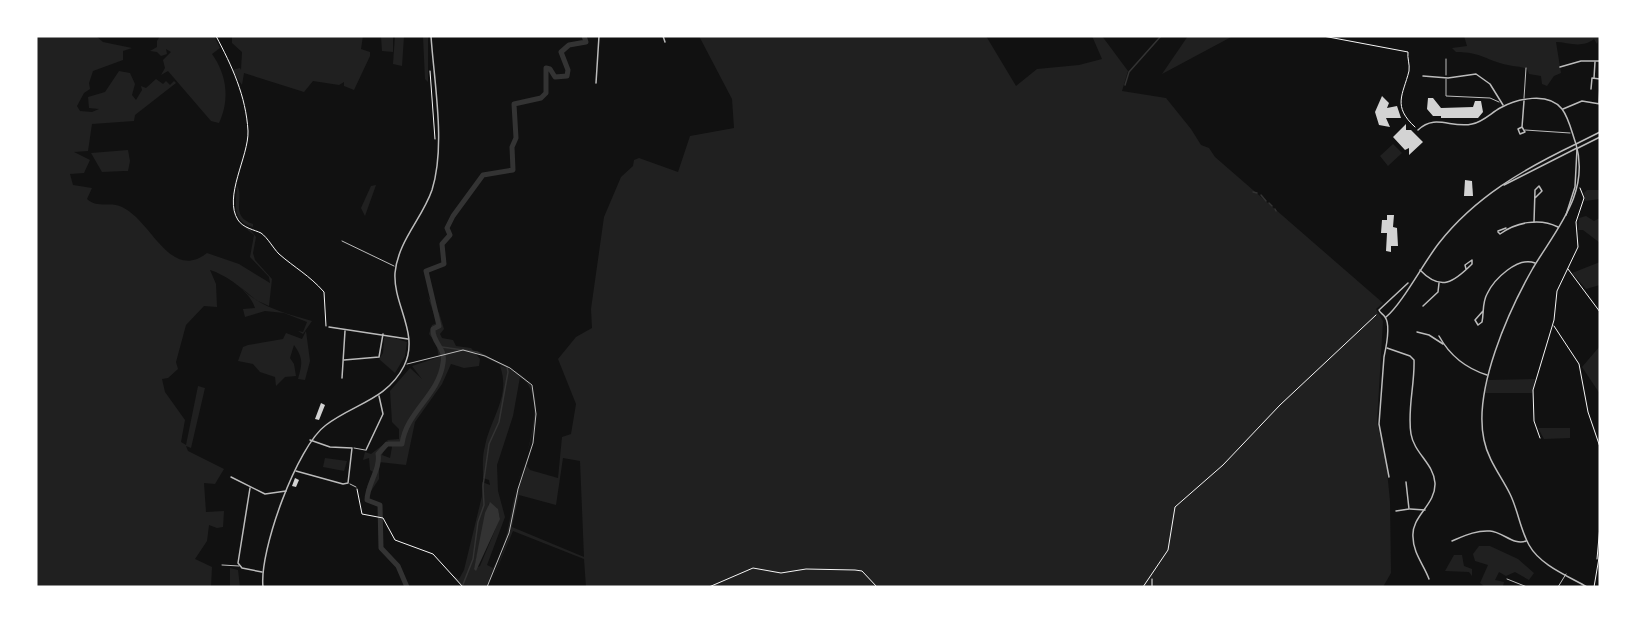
<svg xmlns="http://www.w3.org/2000/svg" width="1636" height="623" font-family="Poppins,sans-serif">
<style>
.green{fill:#202020;fill-rule:evenodd}
.water{fill:#333}
.lines{fill:none;stroke-linecap:round;stroke-linejoin:round}
.stream{stroke:#333;stroke-width:1.5}
.river{stroke:#333;stroke-width:5}
.building{fill:#d3d3d3}
.path{stroke:#f5f5f5;stroke-width:1}
.service{stroke:#bcbcbc;stroke-width:1}
.minor{stroke:#bcbcbc;stroke-width:1.5}
.tertiary{stroke:#bcbcbc;stroke-width:1.5}
</style>
<rect width="100%" height="100%" fill="#111"/>
<!-- green -->
<g class="green">
<path d="M36 36H96L103 42 132 48 123 51V60L93 71 89 83 90 89 84 93 77 106 80 111 92 112 99 109 89 108 88 97 105 92 119 71 130 73 135 84 132 95 136 100 142 90 141 86 146 88 156 79 163 84 166 81 170 85 174 81 176 83 135 115 134 121 92 124 88 151 74 152 90 160 84 173 70 174 73 185 92 188 87 199C98 209 111 201 122 207 152 221 170 282 207 253L239 264 270 283 269 277 250 257 254 235 244 227 249 228 256 237 253 253 255 260 272 279 269 306 256 300 239 286C261 308 282 312 312 321L303 334 298 331 303 332 307 322 284 313 265 311 245 317 243 309 255 308C250 291 226 275 210 270L216 284 217 307 204 306 186 325 176 362 178 369 168 378 162 379 165 392 185 420 181 442 186 445 198 386 205 388 191 448 186 446 188 451 224 469 215 484 204 483 206 512 224 511 223 527 217 528 209 525 207 541 195 559 212 567 211 587H36Z"/>
<path d="M160 36H214L220 48 212 54C227 75 230 100 219 123L211 121 168 71 161 75 165 68 163 60 171 52 166 49 167 54 161 56 157 52 150 51 157 47V41Z"/>
<polygon points="232,36 363,36 361,49 370,52 370,56 354,90 344,86 344,82 339,85 313,81 304,92 244,73 242,85 232,70 240,68 241,70 242,52 232,43"/>
<polygon points="381,36 393,36 393,52 382,51"/>
<polygon points="395,36 404,36 402,66 393,64"/>
<polygon points="423,36 428,36 428,82 425,79"/>
<path d="M699 36H986L1016 86 1037 69 1079 65 1102 59 1092 36H1102L1128 71 1122 91 1166 98 1191 129 1201 145 1209 148 1215 157 1383 303 1376 309 1383 321 1377 422 1386 461 1390 501 1391 573 1383 587H586L584 559 513 531 491 583 509 536 514 505 508 535 486 587H464L451 574 459 579 464 570 482 496V482L490 485 489 480 483 478C483 468 482 456 485 446 491 417 511 396 500 366 569 382 518 460 515 499L529 459 527 466 530 470 558 478 562 437 571 434 576 404 558 359 576 337 592 328 591 309 604 217 621 177 633 166 634 160 639 158 678 172 690 136 734 128 732 99ZM520 377C551 396 523 463 516 490 509 517 508 544 493 568L487 565 505 517 498 491 497 465 513 416ZM563 458 580 461 584 557 512 527 519 495 556 505ZM489 503 497 508 500 518 480 566 474 569Z"/>
<polygon points="1188,36 1233,36 1162,74"/>
<path d="M1464 36H1600L1597 44 1594 39C1582 49 1567 42 1556 42L1561 73 1554 76 1547 86 1542 84 1541 76 1529 74 1527 69C1520 66 1515 67 1508 65 1487 61 1482 52 1456 52L1452 48 1467 46Z"/>
<polygon points="1393,144 1402,153 1388,166 1380,156"/>
<polygon points="128,150 130,161 128,171 124,171 102,172 91,153"/>
<path d="M237 185C245 199 229 216 253 224V227C231 221 236 204 237 185Z"/>
<polygon points="376,185 365,216 361,208 371,186"/>
<polygon points="1587,190 1600,190 1600,199 1585,201 1584,193"/>
<polygon points="1586,216 1594,221 1600,218 1600,243 1583,230 1578,230 1579,218"/>
<polygon points="1600,262 1600,285 1586,289 1572,273"/>
<polygon points="428,297 439,313 444,329 440,334 442,338 453,340 456,346 471,348 480,359 479,366 464,368 451,364 442,384 415,422 406,465 379,462 379,479 371,491 366,490 373,472 370,470 369,458 363,460 365,452 371,454 384,444 385,448 382,455 390,458 392,447 387,440 399,439 399,429 392,422 390,391 410,368 422,379 412,366 439,357 436,343 429,334 432,325 437,323"/>
<path d="M306 331 310 361 305 380 298 379C302 364 304 359 294 345L290 358 294 364 296 376 285 377 276 386 275 377 260 372 253 364 238 361 243 347 248 345 283 339 286 333 302 339Z"/>
<polygon points="388,336 407,342 405,356 395,373 379,359 383,353 384,338"/>
<polygon points="1600,346 1600,394 1582,367"/>
<polygon points="1535,379 1532,393 1485,393 1488,380"/>
<polygon points="1538,428 1570,428 1570,438 1544,439"/>
<polygon points="325,458 347,461 344,471 323,467"/>
<polygon points="1479,546 1490,546 1518,559 1534,573 1529,580 1515,572 1506,576 1499,572 1495,580 1504,582 1503,586 1485,587 1480,583 1488,565 1475,561 1473,554"/>
<polygon points="1454,555 1462,555 1464,566 1472,569 1472,576 1469,572 1445,571"/>
<polygon points="230,568 238,570 240,587 230,587"/>
</g>
<!-- water -->
<polygon class="water" points="490,502 498,509 500,519 476,571 474,569 485,513"/>
<g class="lines">
<!-- stream -->
<g class="stream">
<polyline points="1125,85 1129,72 1161,36"/>
<polyline points="1253,192 1257,193"/>
<polyline points="1261,195 1266,201"/>
<polyline points="1269,203 1272,206"/>
<polyline points="1275,209 1276,211"/>
<polyline points="442,347 477,352 507,367 508,372 499,422 489,444 483,486 484,505 478,522 473,559 462,587"/>
</g>
<!-- river -->
<path class="river" d="M407 587 398 566 381 548 380 505 367 500C367 485 381 468 378 454L387 444H402C406 412 439 395 443 363 446 347 432 343 433 329L439 326 426 271 444 264 442 244 450 235 447 228 453 216 483 175 513 170 512 147 516 138 514 104 541 98 546 93V68L550 69 555 77 567 76 568 70 561 52 569 45 586 42 584 36"/>
</g>
<!-- building -->
<g class="building">
<polygon points="1382,96 1389,103 1387,108 1397,106 1401,118 1386,118 1390,127 1379,125 1375,112"/>
<polygon points="1428,98 1433,98 1441,108 1473,107 1475,101 1481,101 1483,112 1478,118 1441,118 1441,116 1433,116 1427,109"/>
<polygon points="1406,124 1406,130 1411,130 1423,142 1409,155 1409,148 1405,150 1393,137"/>
<polygon points="1465,180 1472,181 1473,196 1464,196"/>
<polygon points="1387,215 1394,215 1393,227 1397,228 1398,246 1391,246 1391,252 1386,251 1387,233 1381,233 1382,220 1387,220"/>
<polygon points="321,403 325,405 319,420 315,419"/>
<polygon points="295,478 299,480 296,487 292,486"/>
</g>
<g class="lines">
<!-- path -->
<g class="path">
<path d="M216 36C232 66 246 96 248 131 249 156 223 197 238 220 243 228 255 230 261 233 268 238 273 248 279 254 295 268 309 275 324 292L326 326"/>
<path d="M1323 36 1408 52C1407 58 1410 64 1409 71 1403 95 1392 106 1415 127"/>
<polyline points="430,71 435,139"/>
<polyline points="1568,269 1600,312"/>
<polyline points="1554,326 1579,364 1588,412 1600,447"/>
<polyline points="1540,438 1534,421 1533,390 1554,320 1557,291 1578,247 1576,222 1584,198 1580,188"/>
<polyline points="357,489 362,514 383,518 395,540 433,554 463,587"/>
<polyline points="1597,559 1600,526"/>
<polyline points="709,587 753,568 781,573 806,569 855,570 862,571 877,587"/>
<polyline points="1143,587 1168,550 1175,507 1223,465 1280,405 1376,315"/>
<polyline points="1152,587 1152,579"/>
<polyline points="1594,587 1600,552"/>
</g>
<!-- service -->
<g class="service">
<polyline points="1446,75 1446,59"/>
<polyline points="1446,79 1446,96 1490,98 1499,102"/>
<polyline points="1524,98 1526,68"/>
<polyline points="1525,130 1570,133"/>
<polyline points="342,241 394,266"/>
<polyline points="407,364 463,350 485,356 510,368 532,385 536,414 533,443 518,489 509,533 487,587"/>
<polyline points="354,448 365,450"/>
<polyline points="350,484 356,487"/>
<polyline points="222,565 239,566"/>
<polyline points="1507,579 1527,587"/>
<polyline points="1558,587 1566,574"/>
</g>
<!-- minor -->
<g class="minor">
<polyline points="663,36 665,42"/>
<polyline points="1560,67 1581,61 1600,61"/>
<polyline points="1423,76 1448,78 1476,74 1490,84 1503,105"/>
<polyline points="1594,78 1595,62"/>
<polyline points="596,83 599,36"/>
<polyline points="1591,89 1592,78 1600,79"/>
<polyline points="1599,103 1600,86"/>
<polyline points="1563,109 1582,101 1600,104"/>
<polyline points="1522,127 1518,129 1520,134 1525,132 1522,127 1524,101"/>
<polyline points="1504,185 1577,148"/>
<polyline points="1534,222 1535,190 1539,186 1542,191 1535,198"/>
<polyline points="1498,231 1506,228"/>
<path d="M1498 232 1500 234C1515 223 1539 217 1558 227"/>
<path d="M1420 270C1441 292 1454 282 1472 264V260L1465 265 1466 269"/>
<polyline points="1423,306 1438,292 1439,283"/>
<path d="M1483 311 1475 320 1478 325 1482 322C1484 313 1482 303 1487 294 1494 279 1518 256 1535 263"/>
<path d="M1386 317C1402 304 1424 262 1439 243 1475 197 1524 169 1576 144 1572 133 1569 118 1562 109 1548 91 1517 99 1500 108 1491 113 1483 122 1472 124 1452 129 1435 113 1418 130"/>
<polyline points="329,327 408,339"/>
<polyline points="1417,332 1429,335 1443,344"/>
<path d="M1439 336C1450 356 1465 368 1487 375"/>
<path d="M1387 348 1410 356 1414 360C1415 384 1407 410 1411 434 1414 453 1434 464 1435 483 1436 505 1411 516 1413 537 1413 553 1424 565 1429 579"/>
<polyline points="344,360 379,357 383,334"/>
<polyline points="342,378 345,331"/>
<polyline points="366,450 383,414 379,396"/>
<polyline points="296,471 343,484 348,483 352,448 330,447 310,440"/>
<polyline points="231,477 265,494 286,491"/>
<path d="M1389 477 1379 424 1384 357C1386 348 1391 325 1385 317 1383 314 1380 313 1379 310L1408 283"/>
<polyline points="250,488 238,563 242,568 262,572"/>
<polyline points="1410,509 1425,510"/>
<polyline points="1396,511 1409,509 1406,482"/>
<path d="M1452 541C1464 536 1476 530 1490 531 1503 532 1514 546 1526 541"/>
</g>
<!-- tertiary -->
<g class="tertiary">
<polyline points="1578,148 1600,137"/>
<polyline points="1566,215 1575,187 1577,149"/>
<path d="M263 587C259 551 297 446 326 425 353 404 387 400 404 366 420 334 393 305 395 273 398 241 422 219 432 190 446 146 434 82 431 36"/>
<path d="M1587 587C1568 576 1540 565 1529 545 1520 529 1518 510 1510 494 1501 476 1488 460 1484 440 1473 390 1508 312 1533 268 1557 228 1590 193 1576 144L1600 132"/>
</g>
</g>
<!-- border -->
<rect width="1636" height="623" fill="none" stroke="#ffffff" stroke-width="75"/>
</svg>
